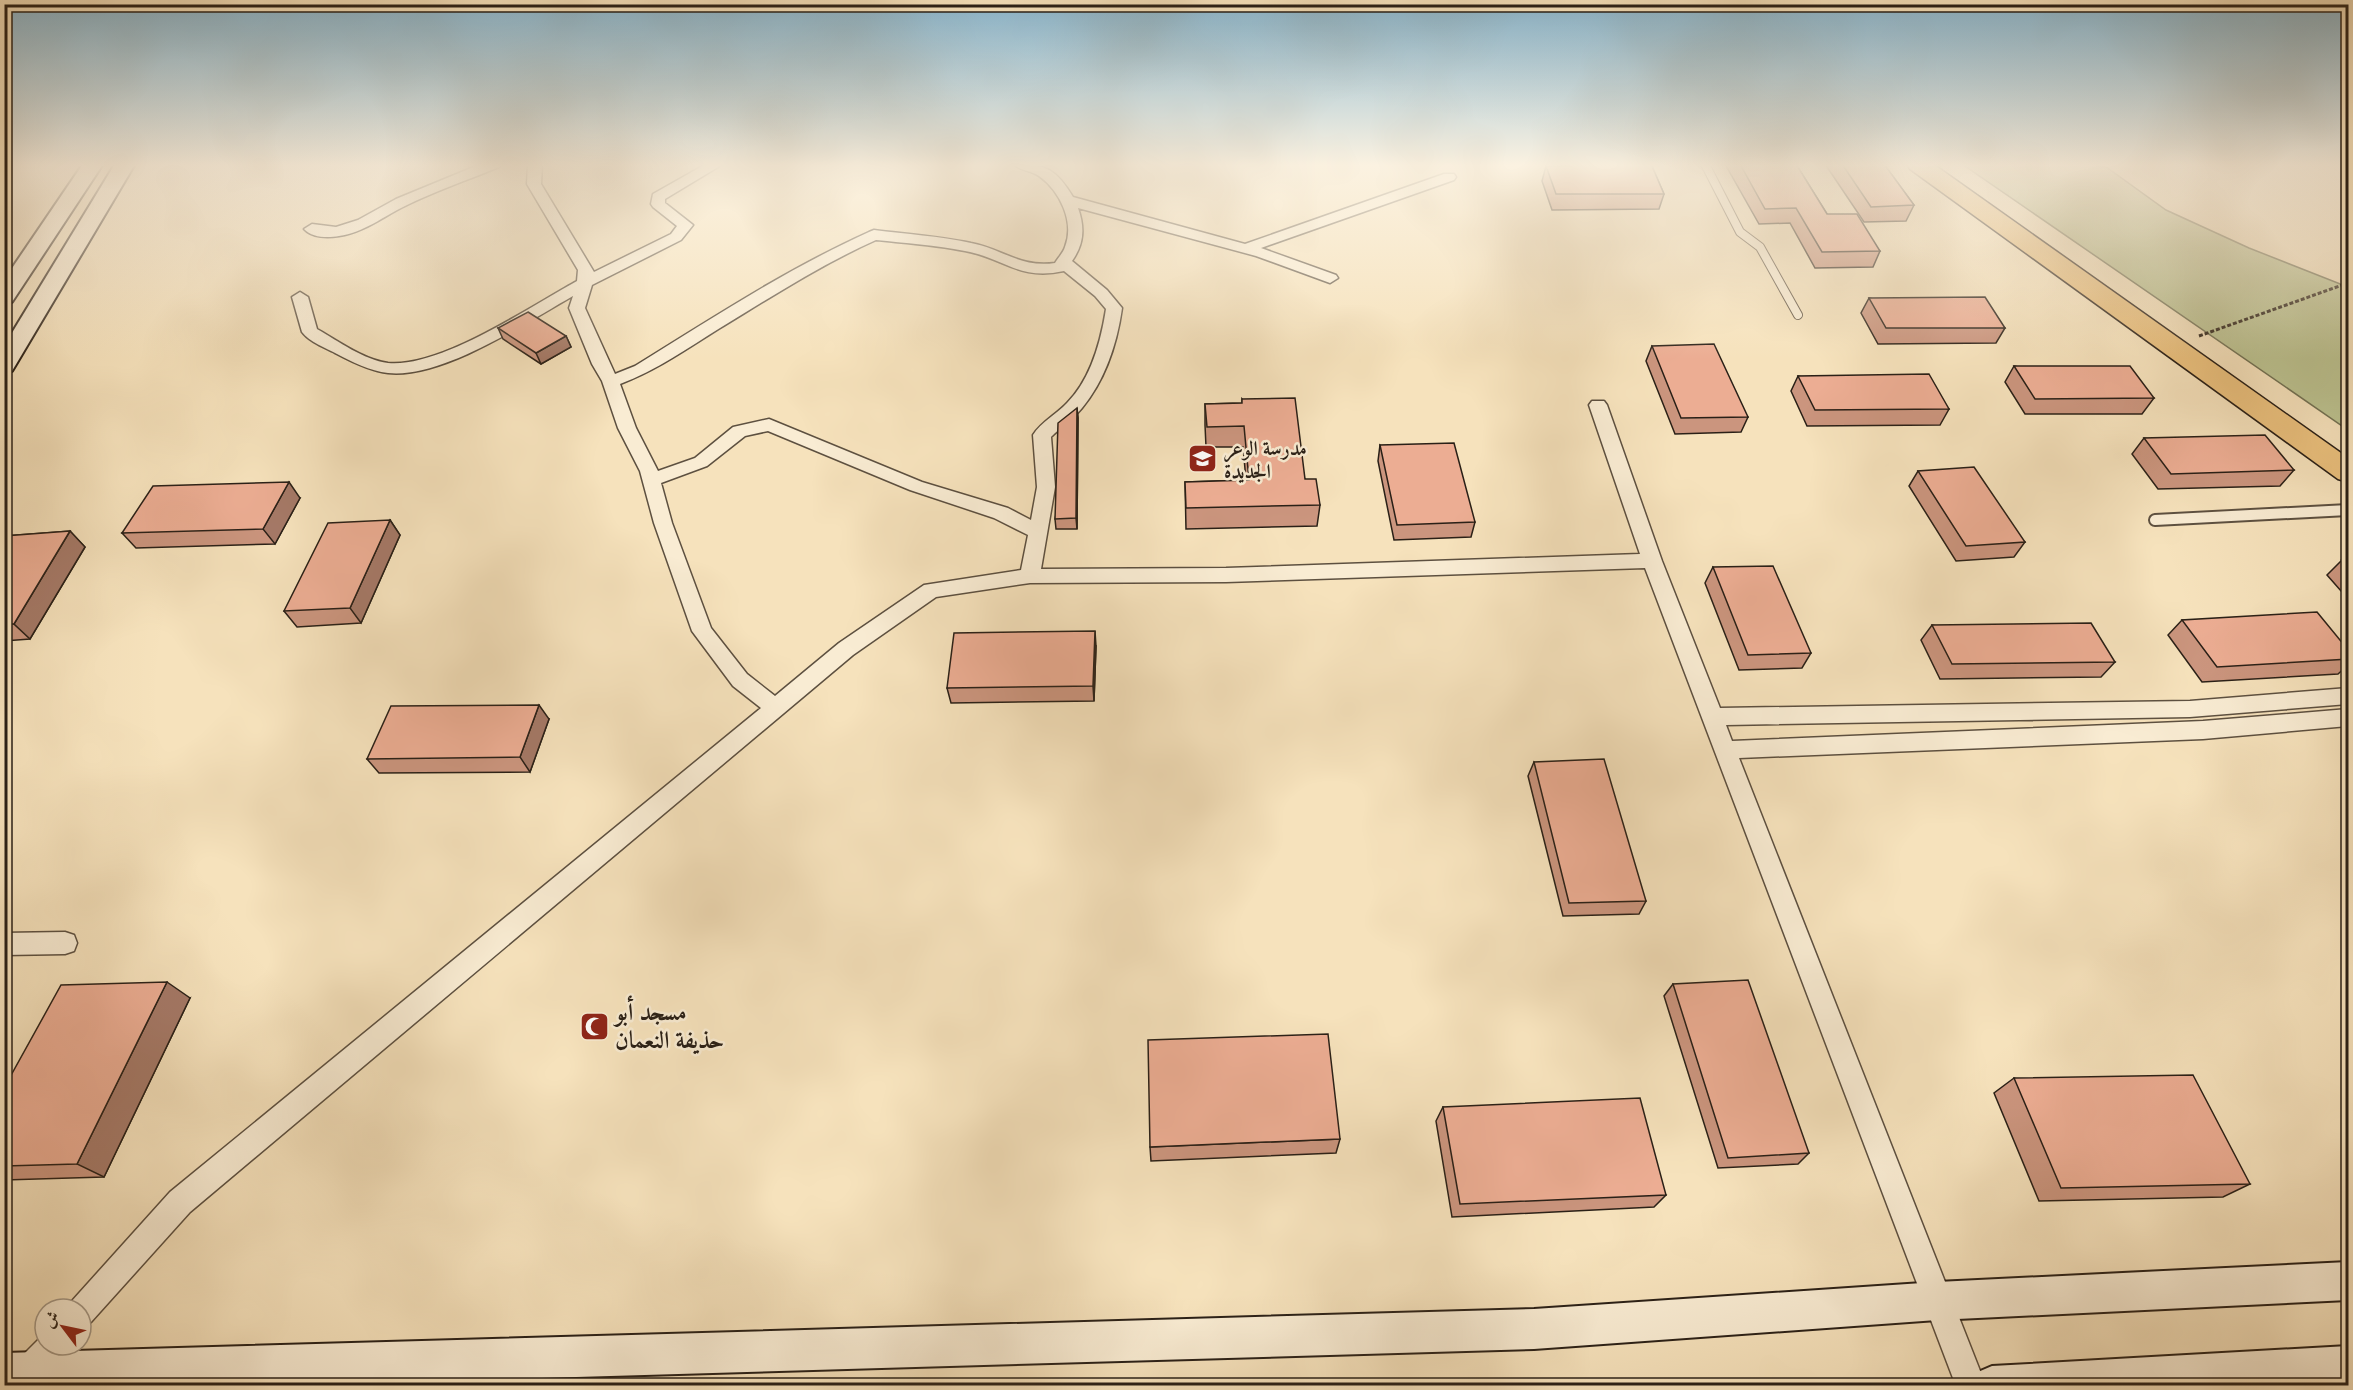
<svg xmlns="http://www.w3.org/2000/svg" width="2353" height="1390" font-family="'Libre Caslon Text',Amiri,serif">
<style>
.green{fill:#bcc391;stroke:#737254;stroke-width:1.5}
.lines{fill:none;stroke-linecap:round;stroke-linejoin:round}
.lane-far1-casing{stroke:#5d5040;stroke-width:10}
.lane-casing{stroke:#5d5040;stroke-width:14}
.street-casing{stroke:#5d5040;stroke-width:3}
.secondary-casing{stroke:#2a2017;stroke-width:4}
.primary-casing{stroke:#2a2017;stroke-width:3}
.path{stroke:#2a2017;stroke-width:3;stroke-dasharray:4 2;stroke-linecap:butt}
.lane-far1{stroke:#f9ecd3;stroke-width:8}
.lane{stroke:#f9ecd3;stroke-width:10}
.street{fill:#f9ecd3;fill-rule:evenodd}
.secondary{fill:#f9ecd3;fill-rule:evenodd}
.primary{fill:#ebc17e;fill-rule:evenodd}
.wall{fill:#cb957e;stroke:#2a2017;stroke-width:1.5}
.shaded-wall{fill:#a57967;stroke:#2a2017;stroke-width:1.5}
.building{fill:#ecad93;stroke:#2a2017;stroke-width:1.5}
.labels{text-anchor:middle;stroke-width:5;stroke-linejoin:round;paint-order:stroke}
.poi-label{font-size:20px;font-weight:bold;fill:#2a2017;stroke:#f9ecd3;text-anchor:start}
.near-poi-label{font-size:24px;font-weight:bold;fill:#2a2017;stroke:#f9ecd3;text-anchor:start}
</style>
<rect width="100%" height="100%" fill="#f6e2bc"/>
<filter id="stains"><feTurbulence type="fractalNoise" baseFrequency=".00333" numOctaves="4"/><feColorMatrix values="0 0 0 0 .2 0 0 0 0 .09 0 0 0 0 .02 0 0 0 .5 -.17"/></filter>
<radialGradient id="worn" r=".72"><stop offset=".6" stop-color="#630" stop-opacity="0"/><stop offset="1" stop-color="#630" stop-opacity=".3"/></radialGradient>
<!-- green -->
<polygon class="green" points="1962,164 2102,164 2166,210 2249,248 2348,287 2348,430"/>
<g class="lines">
<defs>
<polyline id="lane-far1" points="1705,164 1740,232 1760,247 1798,315"/>
<polyline id="lane" points="2155,520 2348,510"/>
<g id="street">
<path d="M481 164H501L499 167C468 180 435 191 405 206 384 216 363 233 339 236 328 238 312 238 304 229L312 224 336 227 358 220 396 199Z"/>
<path d="M528 164H542L541 184 594 272 671 234 677 226 653 207 651 204 653 194 706 164H723L665 199V203L693 225 681 240 592 285 585 308 615 374 635 366C711 319 787 269 869 232L874 230C906 234 939 236 971 243 1003 249 1020 268 1055 263 1058 258 1063 253 1065 247 1075 222 1060 191 1039 176 1031 170 1020 171 1014 164 1046 164 1056 169 1073 197L1245 244 1444 174H1454L1456 177 1454 180 1261 248 1336 275 1338 278 1330 283 1256 256 1078 208C1085 228 1084 244 1072 261L1107 290 1122 308C1117 344 1105 380 1082 408 1073 419 1061 427 1051 437L1055 487 1041 569 1226 568 1640 554 1589 405 1592 401H1604L1607 405 1662 561 1720 708 2190 701 2348 688V704L2190 717 1726 725 1732 741 2203 721 2348 709V726L2203 739 1739 758 1986 1386H1956L1645 568 1226 582 1030 583 936 597 853 655 190 1212 91 1322 81 1326V1309H68L71 1302 170 1192 761 708 733 686 692 631 654 523 640 471 618 428 602 381 592 364 569 308 573 296C527 322 442 379 388 373 370 371 352 362 337 354 326 348 309 342 302 332L292 297 300 292 308 297 317 329C338 341 364 360 388 363 441 368 531 306 577 281L578 270 527 184ZM876 240C905 243 936 245 965 251 1004 258 1019 281 1064 271L1095 296 1106 309C1101 341 1091 379 1067 403 1057 414 1041 422 1033 435L1037 487 1031 520 1008 508 922 482 769 419 733 427 695 458 658 471 636 428 620 384C657 370 688 348 720 328 771 297 822 264 876 240ZM768 431 910 490 994 518 1028 535 1021 570 924 585 839 643 775 696 747 674 711 628 672 523 661 483 707 466 745 436Z"/>
<polygon points="65,932 74,935 77,943 74,951 65,954 4,955 4,933"/>
<path d="M45 1333V1345H66C58 1363 37 1390 16 1382L11 1372 16 1362Z"/>
</g>
<g id="secondary">
<polygon points="83,164 103,164 12,302 4,303 4,280"/>
<polygon points="115,164 135,164 15,366 12,371 4,373 4,346"/>
<polygon points="2348,1262 2348,1300 1937,1320 1534,1349 266,1386 4,1386 4,1353 1534,1309 1937,1282"/>
<polygon points="2348,1346 2348,1386 1972,1386 1978,1372 1992,1366"/>
</g>
<polygon id="primary" points="1907,164 1933,164 2348,458 2348,482 2338,479 1910,169"/>
</defs>
<!-- lane-far1 casing -->
<use href="#lane-far1" class="lane-far1-casing"/>
<!-- lane casing -->
<use href="#lane" class="lane-casing"/>
<!-- street casing -->
<use href="#street" class="street-casing"/>
<!-- secondary casing -->
<use href="#secondary" class="secondary-casing"/>
<!-- primary casing -->
<use href="#primary" class="primary-casing"/>
<!-- path -->
<polyline class="path" points="2199,336 2348,283"/>
<!-- lane-far1 -->
<use href="#lane-far1" class="lane-far1"/>
<!-- lane -->
<use href="#lane" class="lane"/>
<!-- street -->
<use href="#street" class="street"/>
<!-- secondary -->
<use href="#secondary" class="secondary"/>
<!-- primary -->
<use href="#primary" class="primary"/>
</g>
<!-- wall -->
<g class="wall">
<polygon points="1605,164 1651,164 1664,194 1659,209 1552,210 1542,181 1546,166 1606,165"/>
<polygon points="1725,164 1796,164 1827,214 1880,251 1873,267 1815,268 1790,223 1759,224"/>
<polygon points="1825,164 1884,164 1914,205 1906,221 1864,222"/>
<polygon points="1869,298 2005,328 1996,343 1878,344 1861,313"/>
<polygon points="498,328 566,336 571,347 541,364 503,339"/>
<polygon points="1652,346 1748,417 1741,432 1675,434 1646,361"/>
<polygon points="2014,366 2154,398 2142,414 2025,414 2005,382"/>
<polygon points="1798,376 1949,409 1940,425 1807,426 1791,391"/>
<polygon points="1242,399 1305,479 1320,505 1317,526 1186,529 1185,482 1246,480 1243,447 1206,447 1205,425 1205,404 1242,403"/>
<polygon points="1077,408 1078,418 1077,529 1056,529 1055,519"/>
<polygon points="2144,438 2294,470 2280,486 2158,489 2132,454"/>
<polygon points="1380,445 1475,522 1471,537 1394,540 1378,461"/>
<polygon points="1918,471 2025,542 2014,557 1956,561 1909,486"/>
<polygon points="300,498 275,544 136,548 122,533"/>
<polygon points="390,520 400,535 361,623 297,627 284,611"/>
<polygon points="70,531 85,547 30,639 4,641 4,536"/>
<polygon points="2342,560 2349,560 2349,600 2327,575"/>
<polygon points="1713,567 1811,653 1802,668 1739,670 1705,583"/>
<polygon points="2182,620 2349,651 2349,664 2338,674 2202,682 2168,635"/>
<polygon points="1932,625 2115,662 2101,677 1940,679 1921,640"/>
<polygon points="1096,646 1094,701 951,703 947,688"/>
<polygon points="549,719 530,772 379,773 367,759"/>
<polygon points="1534,762 1646,901 1639,914 1563,916 1528,776"/>
<polygon points="1673,984 1809,1153 1798,1164 1718,1168 1664,996"/>
<polygon points="190,998 104,1177 4,1180 4,1088"/>
<polygon points="2014,1078 2250,1184 2223,1197 2039,1201 1994,1093"/>
<polygon points="1443,1107 1666,1195 1654,1207 1452,1217 1436,1121"/>
<polygon points="1340,1139 1336,1153 1151,1161 1150,1147"/>
</g>
<!-- shaded-wall -->
<g class="shaded-wall">
<polygon points="566,336 571,347 541,364 536,353"/>
<polygon points="1077,408 1078,418 1077,529 1076,518"/>
<polygon points="289,482 300,498 275,544 263,529"/>
<polygon points="390,520 400,535 361,623 350,608"/>
<polygon points="70,531 85,547 30,639 14,624"/>
<polygon points="1095,631 1096,646 1094,701 1093,686"/>
<polygon points="539,705 549,719 530,772 520,757"/>
<polygon points="167,982 190,998 104,1177 77,1164"/>
</g>
<!-- building -->
<g class="building">
<polygon points="1617,164 1651,164 1664,194 1556,194 1546,166 1618,165"/>
<polygon points="1740,164 1796,164 1827,214 1857,214 1880,251 1822,252 1796,208 1765,209"/>
<polygon points="1842,164 1884,164 1914,205 1871,207"/>
<polygon points="1985,297 2005,328 1886,328 1869,298"/>
<polygon points="528,312 566,336 536,353 498,328"/>
<polygon points="1714,344 1748,417 1681,418 1652,346"/>
<polygon points="2014,366 2130,366 2154,398 2035,399"/>
<polygon points="1929,374 1949,409 1815,410 1798,376"/>
<polygon points="1295,398 1305,479 1316,479 1320,505 1186,508 1185,482 1249,480 1244,426 1207,427 1205,404 1242,403 1242,399"/>
<polygon points="1077,408 1076,518 1055,519 1058,423"/>
<polygon points="2265,435 2294,470 2171,474 2144,438"/>
<polygon points="1454,443 1475,522 1397,525 1380,445"/>
<polygon points="1974,467 2025,542 1966,546 1918,471"/>
<polygon points="289,482 263,529 122,533 153,486"/>
<polygon points="390,520 350,608 284,611 328,523"/>
<polygon points="70,531 14,624 4,624 4,536"/>
<polygon points="2342,560 2349,560 2349,567"/>
<polygon points="1773,566 1811,653 1748,655 1713,567"/>
<polygon points="2317,612 2349,651 2349,659 2217,667 2182,620"/>
<polygon points="2091,623 2115,662 1952,664 1932,625"/>
<polygon points="1095,631 1093,686 947,688 954,633"/>
<polygon points="539,705 520,757 367,759 391,706"/>
<polygon points="1604,759 1646,901 1569,903 1534,762"/>
<polygon points="1748,980 1809,1153 1728,1158 1673,984"/>
<polygon points="167,982 77,1164 4,1166 4,1088 61,985"/>
<polygon points="1328,1034 1340,1139 1150,1147 1148,1040"/>
<polygon points="2193,1075 2250,1184 2061,1188 2014,1078"/>
<polygon points="1640,1098 1666,1195 1460,1204 1443,1107"/>
</g>
<!-- sky -->
<linearGradient id="sky" x2="0" y2="1"><stop stop-color="#8ab8d1"/><stop offset="0.46" stop-color="#fbf2e1"/><stop offset="1" stop-color="#fbf2e1" stop-opacity="0"/></linearGradient>
<rect width="2353" height="359" fill="url(#sky)"/>
<!-- icons -->
<defs>
<symbol id="school-square" viewBox="-11 -11 22 22"><rect x="-9" y="-9" width="18" height="18" rx="4" fill="#8f2418" stroke="#f9ecd3"/><path d="M0-5L7-2L0 1L-7-2ZM-4 1L0 2.5L4 1V4Q0 6-4 4Z" fill="#fff"/></symbol>
<symbol id="mosque-square" viewBox="-11 -11 22 22"><rect x="-9" y="-9" width="18" height="18" rx="4" fill="#8f2418" stroke="#f9ecd3"/><path d="M3.5-4.9A6 6 0 1 0 3.5 4.9A5 5 0 1 1 3.5-4.9Z" fill="#fff"/></symbol>
</defs>
<g fill-rule="evenodd">
<use href="#school-square" x="1186" y="442" width="33" height="33"/>
<use href="#mosque-square" x="578" y="1010" width="33" height="33"/>
</g>
<g class="labels">
<!-- poi labels -->
<g class="poi-label">
<text x="1224" y="455">مدرسة الوعر<tspan x="1224" dy="23">الجديدة</tspan></text>
</g>
<!-- near-poi labels -->
<g class="near-poi-label">
<text x="615" y="1020">مسجد أبو<tspan x="615" dy="28">حذيفة النعمان</tspan></text>
</g>
</g>
<!-- margin -->
<rect width="2353" height="1390" fill="none" stroke="#f6e2bc" stroke-width="24"/>
<rect x="6" y="6" width="2341" height="1378" fill="none" stroke="#2a2017" stroke-width="3"/>
<rect x="12" y="12" width="2329" height="1366" fill="none" stroke="#2a2017" stroke-width="1.5"/>
<!-- north arrow -->
<g transform="translate(63 1327) rotate(302)"><circle r="28" fill="#f9ecd3" stroke="#a69a88" stroke-width="1.5"/>
<path d="M0-4.5L10 22L0 15L-10 22Z" fill="#8f2418"/>
<text y="-9" font-size="16" font-weight="bold" text-anchor="middle" fill="#2a2017">ش</text>
</g>
<rect width="100%" height="100%" filter="url(#stains)"/>
<rect width="100%" height="100%" fill="url(#worn)"/>
</svg>
